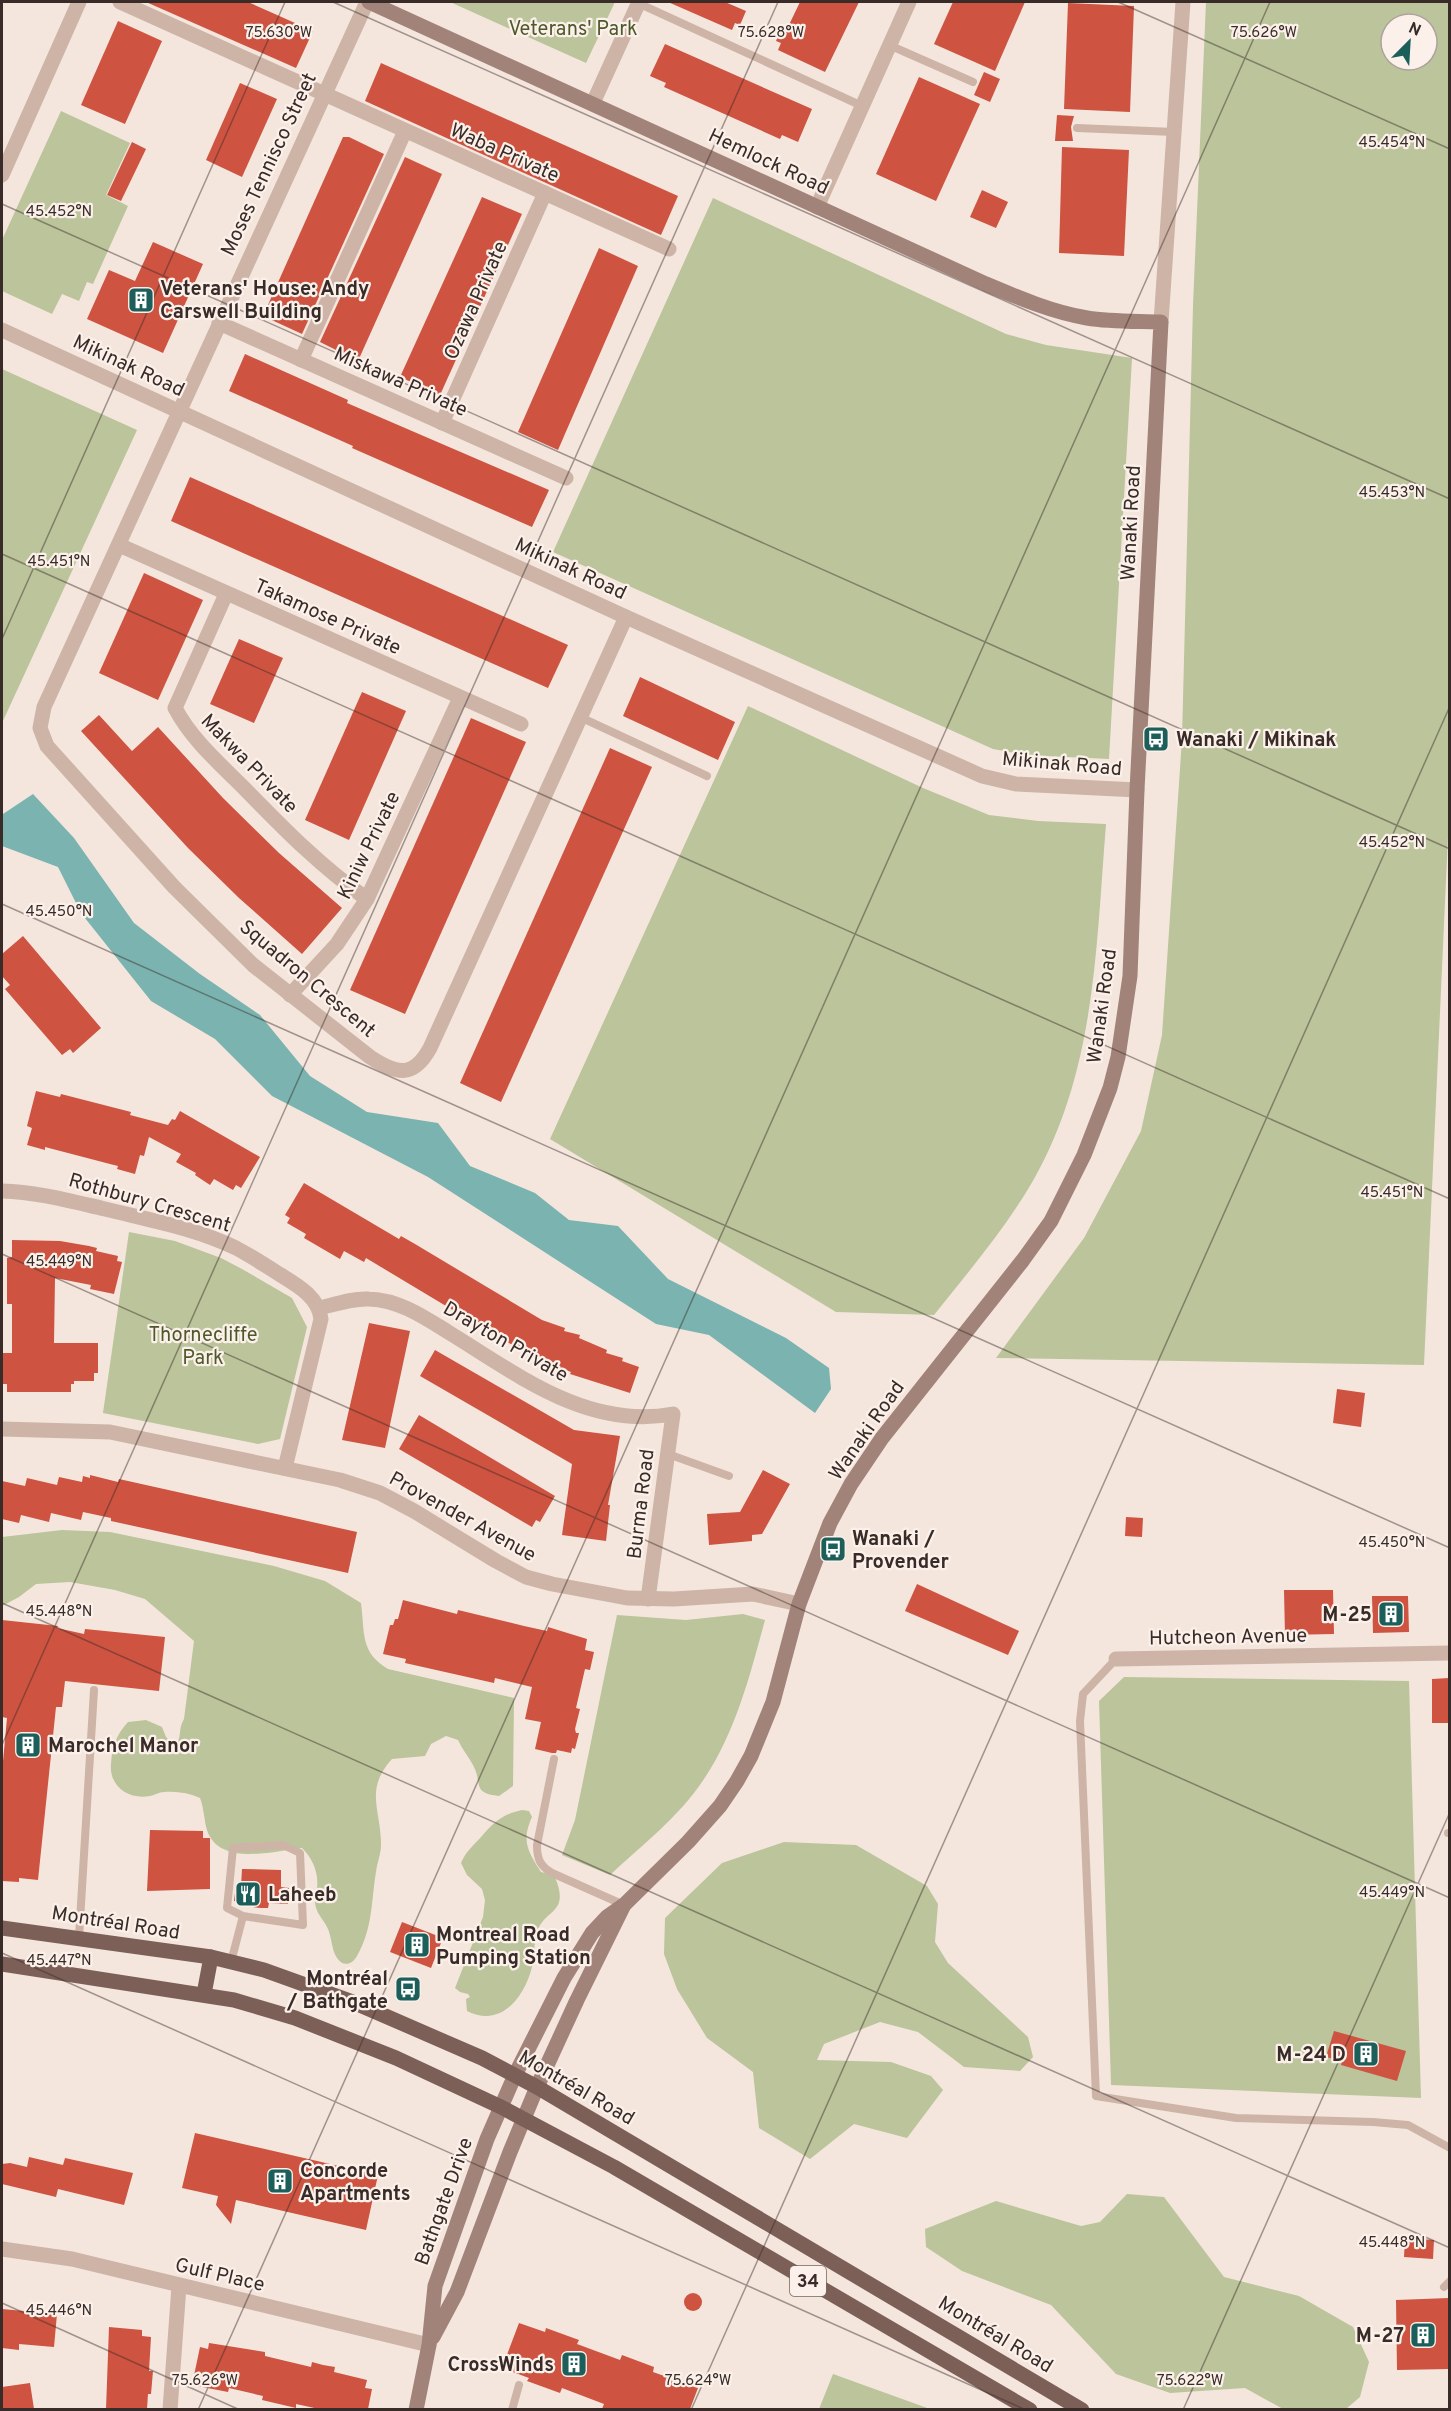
<svg xmlns="http://www.w3.org/2000/svg" width="1451" height="2411" font-family="Overpass,sans-serif">
<style>
.green{fill:#bbc49b;fill-rule:evenodd}
.water{fill:#7ab3af}
.building{fill:#ce5341}
.lines{fill:none;stroke-linecap:round;stroke-linejoin:round}
.lane{stroke:#cdb4a7;stroke-width:8}
.street{stroke:#cdb4a7;stroke-width:15}
.secondary{stroke:#a18379;stroke-width:15}
.primary{stroke:#7c6058;stroke-width:15}
.ticks{fill:none;stroke:#392c28;stroke-width:1.5;stroke-opacity:0.45}
.labels{text-anchor:middle;stroke-width:4.5;stroke-linejoin:round;paint-order:stroke}
.shield{fill:#fbf1ea;stroke:#736762;stroke-width:1.5}
.shield-label{font-size:18px;font-weight:bold;fill:#392c28}
.park-label{font-size:20px;fill:#4e592a;stroke:#fbf1ea}
.street-label{font-size:20px;fill:#392c28;stroke:#fbf1ea}
.poi-label{font-size:20px;font-weight:bold;fill:#392c28;stroke:#fbf1ea;text-anchor:start}
.ticks-label{font-size:15px;text-anchor:middle;fill:#392c28;stroke:#fbf1ea;stroke-width:4.5;stroke-linejoin:round;paint-order:stroke}
</style>
<rect width="100%" height="100%" fill="#f4e6dd"/>
<!-- green -->
<g class="green">
<polygon points="450,2 615,2 586,63"/>
<path d="M1206 2H1449L1450 792 1424 1365 996 1358 1084 1238 1141 1131 1162 1035 1182 739 1193 305ZM1391 24H1427V60H1391Z"/>
<polygon points="61,111 130,143 106,195 128,206 93,284 87,282 79,301 62,294 52,314 2,291 2,240"/>
<polygon points="713,198 1006,334 1046,345 1132,358 1109,759 1026,755 993,749 553,552"/>
<polygon points="2,369 137,430 2,723"/>
<path d="M748 706 923 788 989 815 1038 821 1106 824C1096 946 1096 1069 1034 1179 1006 1228 969 1271 934 1315L836 1312 550 1139Z"/>
<polygon points="129,1232 175,1241 221,1258 242,1269 292,1298 307,1327 280,1439 258,1444 103,1413"/>
<path d="M62 1530 110 1532 274 1566 325 1581 361 1603C365 1634 360 1652 388 1669L514 1698 513 1786 499 1796C471 1793 483 1783 473 1765 468 1756 462 1749 458 1740L446 1736 431 1744 425 1756 392 1759C364 1790 381 1809 381 1845 381 1854 377 1863 376 1872 371 1902 373 1928 357 1956 352 1965 343 1967 337 1958 331 1949 332 1936 327 1927 323 1919 316 1913 315 1903 315 1898 317 1894 317 1889 319 1873 313 1859 302 1848 274 1851 219 1867 207 1830 204 1820 204 1808 200 1798 189 1793 177 1791 164 1792 159 1792 155 1795 150 1796 128 1800 109 1786 111 1764 112 1746 117 1734 128 1722L146 1720 162 1727 166 1737 172 1743 178 1742C181 1734 179 1727 184 1719L194 1641 145 1599 115 1590 70 1582 36 1584 19 1597 2 1606V1537Z"/>
<path d="M743 1614 765 1620C750 1675 736 1731 704 1779 680 1816 642 1845 610 1875L562 1855 575 1820 617 1615 686 1620Z"/>
<polygon points="1124,1677 1409,1681 1421,2098 1111,2085 1099,1701"/>
<path d="M522 1810 529 1811 532 1817C521 1841 528 1852 541 1872L554 1875C572 1916 543 1907 536 1935 534 1946 534 1957 532 1967 524 1998 501 2028 467 2011L466 1999 470 1997 468 1994 460 1992 455 1988 483 1917 485 1900 482 1889 467 1875 461 1863C466 1851 474 1845 482 1836 494 1822 503 1814 522 1810Z"/>
<polygon points="784,1842 856,1845 927,1886 938,1904 935,1942 948,1963 1028,2037 1033,2057 1020,2071 964,2067 918,2032 880,2022 824,2044 817,2060 891,2062 931,2076 943,2090 907,2138 854,2124 810,2159 759,2128 753,2072 707,2038 677,1989 664,1954 665,1918 722,1863"/>
<polygon points="1127,2194 1164,2197 1224,2277 1299,2296 1353,2327 1369,2362 1360,2397 1346,2409 1283,2409 1245,2388 1170,2393 1116,2374 1051,2305 962,2271 926,2247 925,2229 996,2201 1081,2226 1100,2222"/>
<polygon points="833,2374 930,2409 819,2409"/>
</g>
<!-- water -->
<polygon class="water" points="33,794 74,838 134,923 200,974 260,1015 310,1076 367,1112 438,1123 470,1166 535,1193 569,1220 618,1226 668,1279 786,1338 829,1368 831,1389 815,1413 709,1335 656,1324 428,1177 272,1096 215,1039 151,1001 81,913 58,867 2,846 3,814"/>
<!-- building -->
<g class="building">
<polygon points="146,2 248,2 313,31 296,68"/>
<polygon points="668,2 725,2 746,11 740,25 735,23 732,30"/>
<polygon points="800,2 859,2 825,72 778,50 781,43 776,41 782,27 787,29"/>
<polygon points="953,2 1025,2 995,71 934,44"/>
<polygon points="1068,3 1134,6 1130,112 1064,109"/>
<polygon points="118,21 162,41 125,124 81,105"/>
<polygon points="665,44 812,109 798,142 782,135 780,139 664,87 666,83 650,76"/>
<polygon points="381,63 678,196 661,235 365,101"/>
<polygon points="984,72 1000,79 990,102 974,95"/>
<polygon points="919,77 980,104 936,201 876,174"/>
<polygon points="240,83 277,99 242,177 206,160"/>
<polygon points="1057,115 1074,116 1071,127 1073,141 1055,141"/>
<polygon points="343,137 349,137 384,154 302,334 263,316"/>
<polygon points="132,142 146,149 121,201 107,195"/>
<polygon points="1062,147 1129,150 1124,256 1059,253"/>
<polygon points="405,157 442,174 358,361 320,342"/>
<polygon points="982,190 1008,202 996,228 970,217"/>
<polygon points="482,197 522,214 440,395 400,377"/>
<polygon points="153,242 203,264 163,353 87,319 109,270 135,281"/>
<polygon points="599,248 638,266 558,450 518,432"/>
<polygon points="245,354 348,400 347,403 549,490 532,527 352,448 353,446 229,391"/>
<polygon points="190,477 568,645 548,688 171,521"/>
<polygon points="144,573 203,600 158,700 99,673"/>
<polygon points="239,639 283,658 254,723 210,704"/>
<polygon points="640,677 735,722 718,760 623,716"/>
<polygon points="362,692 406,711 349,840 305,820"/>
<polygon points="99,715 132,751 158,727 223,798 279,853 342,908 302,954 239,898 188,848 81,731"/>
<polygon points="471,718 526,742 405,1014 350,990"/>
<polygon points="610,748 652,767 501,1102 460,1083"/>
<polygon points="23,936 101,1028 73,1053 70,1049 62,1055 5,989 10,985 2,976 2,954"/>
<polygon points="36,1091 60,1097 61,1094 131,1112 130,1115 168,1125 172,1119 175,1120 180,1111 260,1157 241,1188 236,1185 233,1190 214,1179 210,1185 195,1175 196,1173 176,1162 181,1154 149,1137 144,1156 140,1155 135,1174 117,1169 118,1166 110,1164 45,1147 45,1150 27,1145 32,1128 27,1126"/>
<polygon points="304,1183 399,1239 401,1236 415,1244 542,1320 565,1328 564,1331 580,1335 579,1338 607,1350 606,1353 623,1358 622,1361 639,1367 630,1393 570,1374 571,1372 552,1365 553,1363 519,1346 518,1348 491,1333 366,1258 364,1262 344,1251 340,1259 304,1238 306,1234 287,1223 290,1218 285,1215"/>
<polygon points="12,1240 60,1241 89,1246 97,1248 96,1251 118,1256 117,1261 122,1262 114,1294 90,1289 91,1285 55,1278 54,1343 98,1343 98,1373 94,1373 94,1381 74,1381 74,1384 71,1384 71,1392 7,1392 7,1384 3,1384 3,1353 12,1353 12,1304 7,1304 7,1258 12,1257"/>
<polygon points="369,1323 410,1331 385,1448 342,1440"/>
<polygon points="435,1350 574,1430 620,1436 608,1505 610,1505 606,1541 562,1535 572,1464 420,1376"/>
<polygon points="1337,1389 1365,1393 1361,1427 1333,1423"/>
<polygon points="419,1415 555,1496 540,1522 536,1520 532,1527 399,1449"/>
<polygon points="763,1470 790,1484 762,1534 752,1535 752,1541 709,1545 707,1514 740,1512"/>
<polygon points="90,1475 118,1482 119,1479 357,1532 348,1573 111,1521 111,1518 83,1512 81,1520 51,1513 49,1522 21,1515 19,1523 2,1519 2,1481 25,1486 27,1478 57,1485 59,1477 82,1482 83,1476 90,1478"/>
<polygon points="1126,1517 1143,1518 1142,1537 1125,1536"/>
<polygon points="917,1584 1019,1631 1008,1655 905,1611"/>
<polygon points="1284,1590 1333,1590 1334,1634 1285,1635"/>
<polygon points="1372,1596 1408,1596 1409,1632 1373,1633"/>
<polygon points="403,1600 457,1614 458,1610 524,1626 547,1631 548,1627 587,1639 585,1650 594,1652 590,1670 585,1669 576,1708 580,1709 575,1729 576,1733 579,1733 575,1749 572,1748 571,1753 557,1750 556,1753 552,1753 535,1749 541,1722 525,1719 532,1687 495,1678 494,1683 405,1663 406,1659 383,1654 390,1625 393,1625 395,1619 398,1619"/>
<polygon points="2,1620 58,1626 57,1628 84,1634 85,1629 165,1637 159,1691 65,1681 62,1707 56,1707 38,1880 19,1878 19,1882 2,1881 2,1772 7,1718 2,1717"/>
<polygon points="1449,1678 1449,1723 1432,1723 1432,1679"/>
<polygon points="150,1830 203,1831 203,1838 210,1838 210,1889 147,1891"/>
<polygon points="242,1869 281,1870 281,1887 289,1888 288,1904 269,1903 268,1908 261,1908 253,1907 253,1902 234,1901 236,1886 241,1886"/>
<polygon points="402,1922 443,1938 431,1968 390,1952"/>
<polygon points="1334,2031 1406,2051 1397,2081 1341,2065 1342,2061 1326,2057"/>
<polygon points="195,2133 378,2175 366,2230 236,2200 231,2224 216,2205 218,2196 182,2188"/>
<polygon points="29,2157 63,2165 65,2158 133,2173 124,2205 58,2189 56,2197 2,2184 2,2164 10,2163 27,2167"/>
<polygon points="1405,2238 1434,2240 1433,2259 1404,2257"/>
<circle cx="693" cy="2302" r="9"/>
<polygon points="1449,2298 1449,2369 1397,2370 1396,2300"/>
<polygon points="2,2309 57,2314 54,2347 19,2344 19,2350 2,2348"/>
<polygon points="519,2323 545,2332 546,2328 579,2340 577,2344 620,2360 622,2355 654,2367 653,2372 698,2388 690,2409 602,2409 604,2404 562,2388 560,2393 527,2381 529,2378 502,2368"/>
<polygon points="109,2327 142,2330 142,2336 151,2337 149,2371 153,2371 151,2394 148,2394 147,2409 106,2409"/>
<polygon points="209,2343 265,2352 265,2356 311,2367 312,2362 323,2365 335,2367 334,2372 367,2380 365,2388 372,2389 368,2409 319,2409 296,2404 296,2408 262,2400 263,2396 229,2388 228,2392 192,2385 200,2347 208,2349"/>
<polygon points="30,2383 34,2409 2,2409 2,2387"/>
</g>
<g class="lines">
<!-- lane -->
<g class="lane">
<polyline points="638,3 862,106"/>
<polyline points="889,45 973,82"/>
<polyline points="1077,128 1174,132"/>
<polyline points="580,717 707,776"/>
<polyline points="668,1454 729,1476"/>
<polyline points="1116,1659 1083,1694 1080,1721 1096,2096 1236,2118 1373,2122 1408,2125 1450,2148"/>
<path d="M554 1759 537 1845C537 1859 540 1866 552 1873L624 1905"/>
<polyline points="1448,1833 1450,1833"/>
<polyline points="79,1937 94,1690"/>
<polyline points="231,1962 243,1916 303,1925 300,1853 283,1845 233,1848 227,1908 243,1916"/>
<polyline points="1444,2287 1450,2281"/>
<polyline points="512,2410 519,2385"/>
</g>
<!-- street -->
<g class="street">
<polyline points="120,2 669,249"/>
<path d="M367 2 44 707 40 728 47 746 174 887 253 965 370 1057C396 1074 413 1079 430 1048L626 617"/>
<polyline points="593,103 639,2"/>
<polyline points="2,175 79,2"/>
<polyline points="817,207 909,2"/>
<polyline points="1161,322 1183,2"/>
<polyline points="219,323 566,478"/>
<polyline points="2,330 626,617 982,776 1016,784 1137,790"/>
<polyline points="301,360 405,131"/>
<polyline points="442,423 545,193"/>
<polyline points="119,545 521,724"/>
<path d="M226 594 175 708C192 740 219 763 244 788 283 828 321 867 367 899"/>
<polyline points="290,995 337,944 367,899 460,698"/>
<path d="M2 1191C37 1192 70 1201 105 1209 149 1220 195 1228 236 1248 251 1256 265 1265 279 1274 297 1285 319 1297 321 1319L285 1468"/>
<path d="M320 1308C336 1304 353 1298 369 1299 399 1300 424 1317 448 1332 517 1374 587 1430 673 1414L648 1599"/>
<polyline points="2,1429 110,1432 340,1480 380,1493 414,1511 496,1561 526,1577 552,1584 627,1598 674,1599 753,1594 799,1604"/>
<polyline points="1116,1659 1450,1653"/>
<polyline points="2,2249 72,2259 429,2345"/>
<polyline points="170,2410 179,2286"/>
</g>
<!-- secondary -->
<g class="secondary">
<path d="M369 2 986 284C1019 298 1052 312 1087 318 1111 322 1137 321 1161 322L1137 790 1130 976 1118 1057 1110 1088 1084 1155 1051 1221 1023 1260 882 1438 851 1484 830 1523 799 1604 773 1702 751 1756 737 1781 720 1806 688 1842 624 1905 607 1917 592 1933 564 1978 515 2075 487 2139 435 2286 429 2345 416 2410"/>
<polyline points="433,2337 457,2292 510,2152 537,2087 577,2000 623,1907"/>
</g>
<!-- primary -->
<g class="primary">
<polyline points="2,1928 211,1957 264,1970 353,2002 482,2058 537,2087 1082,2410"/>
<polyline points="2,1964 234,2000 295,2018 396,2058 501,2107 614,2167 1030,2410"/>
<polyline points="204,1994 211,1957"/>
</g>
</g>
<!-- ticks -->
<path class="ticks" d="M333 2 1450 499M1118 2 1450 149M2 204 1450 849M2 554 1450 1199M2 639 285 2M2 904 1450 1548M2 1254 1450 1898M2 1603 1450 2248M2 1745 778 2M2 1953 1026 2410M2 2303 240 2410M198 2410 1270 2M691 2410 1450 706M1183 2410 1450 1812"/>
<!-- icons -->
<defs>
<symbol id="building-square" viewBox="-11 -11 22 22"><rect x="-9" y="-9" width="18" height="18" rx="4" fill="#1b5e5a" stroke="#fbf1ea"/><path d="M-4-6H4V6H1V3H-1V6H-4ZM-2.5-4.3h1.7v1.8h-1.7ZM.8-4.3h1.7v1.8H.8ZM-2.5-1h1.7V.8h-1.7ZM.8-1h1.7V.8H.8Z" fill="#fff"/></symbol>
<symbol id="bus-square" viewBox="-11 -11 22 22"><rect x="-9" y="-9" width="18" height="18" rx="4" fill="#1b5e5a" stroke="#fbf1ea"/><path d="M-5-6H5V4H4V6H2V4H-2V6H-4V4H-5ZM-3.5-4V0h7V-4ZM-3.5 1.2v1.5H-2V1.2ZM2 1.2v1.5H3.5V1.2Z" fill="#fff"/></symbol>
<symbol id="restaurant-square" viewBox="-11 -11 22 22"><rect x="-9" y="-9" width="18" height="18" rx="4" fill="#1b5e5a" stroke="#fbf1ea"/><path d="M-5-6h1v4h1v-4h1v4h1v-4h1v5L-1.5 .5V6h-2V.5L-5-1ZM5-6V6H3V1.5H1.5Q1.5-4 5-6Z" fill="#fff"/></symbol>
</defs>
<g fill-rule="evenodd">
<use href="#building-square" x="126" y="285" width="30" height="30"/>
<use href="#bus-square" x="1141" y="724" width="30" height="30"/>
<use href="#bus-square" x="818" y="1534" width="30" height="30"/>
<use href="#building-square" x="1376" y="1599" width="30" height="30"/>
<use href="#building-square" x="13" y="1730" width="30" height="30"/>
<use href="#restaurant-square" x="233" y="1879" width="30" height="30"/>
<use href="#building-square" x="402" y="1930" width="30" height="30"/>
<use href="#bus-square" x="393" y="1974" width="30" height="30"/>
<use href="#building-square" x="1351" y="2039" width="30" height="30"/>
<use href="#building-square" x="265" y="2166" width="30" height="30"/>
<use href="#building-square" x="1408" y="2320" width="30" height="30"/>
<use href="#building-square" x="559" y="2349" width="30" height="30"/>
</g>
<g class="labels">
<!-- shield labels -->
<rect class="shield" x="790" y="2266" width="36" height="30" rx="4.5"/>
<g class="shield-label">
<text x="808" y="2287">34</text>
</g>
<!-- park labels -->
<g class="park-label">
<text x="573" y="35">Veterans' Park</text>
<text x="203" y="1341">Thornecliffe<tspan x="203" dy="23">Park</tspan></text>
</g>
<!-- street labels -->
<g class="street-label">
<text transform="translate(505 152) rotate(24)" y="7">Waba Private</text>
<text transform="translate(769 161) rotate(25)" y="7">Hemlock Road</text>
<text transform="translate(268 164) rotate(-65)" y="7">Moses Tennisco Street</text>
<text transform="translate(475 300) rotate(-66)" y="7">Ozawa Private</text>
<text transform="translate(129 365) rotate(25)" y="7">Mikinak Road</text>
<text transform="translate(401 381) rotate(24)" y="7">Miskawa Private</text>
<text transform="translate(1130 523) rotate(-87)" y="7">Wanaki Road</text>
<text transform="translate(571 568) rotate(25)" y="7">Mikinak Road</text>
<text transform="translate(328 616) rotate(24)" y="7">Takamose Private</text>
<text transform="translate(250 763) rotate(46)" y="7">Makwa Private</text>
<text transform="translate(1062 763) rotate(5)" y="7">Mikinak Road</text>
<text transform="translate(368 845) rotate(-64)" y="7">Kiniw Private</text>
<text transform="translate(308 978) rotate(40)" y="7">Squadron Crescent</text>
<text transform="translate(1101 1006) rotate(-82)" y="7">Wanaki Road</text>
<text transform="translate(150 1202) rotate(16)" y="7">Rothbury Crescent</text>
<text transform="translate(506 1341) rotate(30)" y="7">Drayton Private</text>
<text transform="translate(866 1430) rotate(-55)" y="7">Wanaki Road</text>
<text transform="translate(640 1504) rotate(-83)" y="7">Burma Road</text>
<text transform="translate(463 1516) rotate(29)" y="7">Provender Avenue</text>
<text transform="translate(1228 1636) rotate(-1)" y="7">Hutcheon Avenue</text>
<text transform="translate(116 1922) rotate(9)" y="7">Montréal Road</text>
<text transform="translate(577 2087) rotate(30)" y="7">Montréal Road</text>
<text transform="translate(443 2201) rotate(-70)" y="7">Bathgate Drive</text>
<text transform="translate(220 2274) rotate(13)" y="7">Gulf Place</text>
<text transform="translate(996 2334) rotate(31)" y="7">Montréal Road</text>
</g>
<!-- poi labels -->
<g class="poi-label">
<text x="160" y="295">Veterans' House: Andy<tspan x="160" dy="23">Carswell Building</tspan></text>
<text x="1176" y="746">Wanaki / Mikinak</text>
<text x="852" y="1545">Wanaki /<tspan x="852" dy="23">Provender</tspan></text>
<text x="1372" y="1621" text-anchor="end">M-25</text>
<text x="48" y="1752">Marochel Manor</text>
<text x="268" y="1901">Laheeb</text>
<text x="436" y="1941">Montreal Road<tspan x="436" dy="23">Pumping Station</tspan></text>
<text x="388" y="1985" text-anchor="end">Montréal<tspan x="388" dy="23">/ Bathgate</tspan></text>
<text x="1346" y="2061" text-anchor="end">M-24 D</text>
<text x="300" y="2177">Concorde<tspan x="300" dy="23">Apartments</tspan></text>
<text x="1404" y="2342" text-anchor="end">M-27</text>
<text x="554" y="2371" text-anchor="end">CrossWinds</text>
</g>
</g>
<g class="ticks-label">
<text x="279" y="37">75.630°W</text>
<text x="771" y="37">75.628°W</text>
<text x="1264" y="37">75.626°W</text>
<text x="1392" y="147">45.454°N</text>
<text x="59" y="216">45.452°N</text>
<text x="1392" y="497">45.453°N</text>
<text x="59" y="566">45.451°N</text>
<text x="1392" y="847">45.452°N</text>
<text x="59" y="916">45.450°N</text>
<text x="1392" y="1197">45.451°N</text>
<text x="59" y="1266">45.449°N</text>
<text x="1392" y="1547">45.450°N</text>
<text x="59" y="1616">45.448°N</text>
<text x="1392" y="1897">45.449°N</text>
<text x="59" y="1965">45.447°N</text>
<text x="1392" y="2247">45.448°N</text>
<text x="59" y="2315">45.446°N</text>
<text x="205" y="2385">75.626°W</text>
<text x="698" y="2385">75.624°W</text>
<text x="1190" y="2385">75.622°W</text>
</g>
<!-- border -->
<rect width="1451" height="2411" fill="none" stroke="#392c28" stroke-width="6"/>
<!-- north arrow -->
<g transform="translate(1409 42) rotate(24)"><circle r="28" fill="#fbf1ea" stroke="#ada29c" stroke-width="1.5"/>
<path d="M0-4.5L10 22L0 15L-10 22Z" fill="#1b5e5a"/>
<text y="-9" font-size="16" font-weight="bold" text-anchor="middle" fill="#392c28">N</text>
</g>
</svg>
